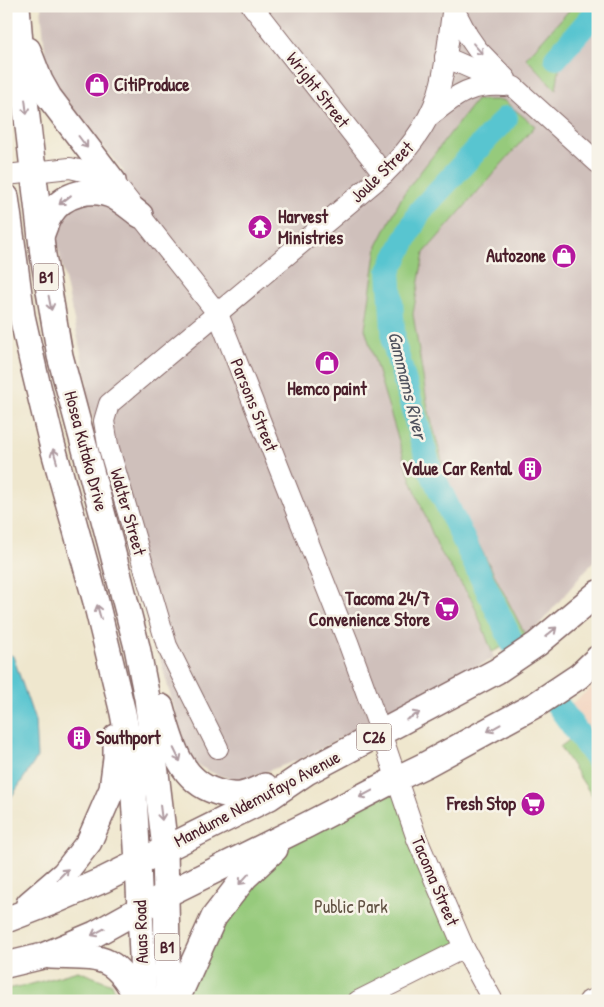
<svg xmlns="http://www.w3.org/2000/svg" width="604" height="1007" font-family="'Patrick Hand',sans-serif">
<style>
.built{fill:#f3d4bf}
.industrial{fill:#cfc0bb}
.green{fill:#96ca7b;stroke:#707453}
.water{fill:#59c5d0;stroke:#52727e}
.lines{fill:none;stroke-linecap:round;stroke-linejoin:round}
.river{stroke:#59c5d0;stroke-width:24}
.minor-casing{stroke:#846564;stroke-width:22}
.major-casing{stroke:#846564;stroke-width:28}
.minor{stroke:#fff;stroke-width:20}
.major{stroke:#fff;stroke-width:25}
.oneway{stroke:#ae9aa0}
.labels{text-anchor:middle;stroke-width:5;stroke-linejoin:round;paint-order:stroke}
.shield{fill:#f7f3e8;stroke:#7e5f64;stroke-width:1}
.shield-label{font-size:16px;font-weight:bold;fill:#4a1f2b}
.poi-label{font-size:18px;font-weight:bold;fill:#4a1f2b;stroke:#f7f3e8;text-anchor:end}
.street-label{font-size:18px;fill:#4a1f2b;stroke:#f7f3e8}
.park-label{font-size:18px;fill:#615243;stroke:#f7f3e8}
.water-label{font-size:19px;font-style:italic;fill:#4e515d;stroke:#f7f3e8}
</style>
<rect width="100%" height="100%" fill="#f7f3e8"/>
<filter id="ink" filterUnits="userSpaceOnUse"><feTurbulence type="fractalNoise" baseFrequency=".02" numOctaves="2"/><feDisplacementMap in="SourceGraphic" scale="10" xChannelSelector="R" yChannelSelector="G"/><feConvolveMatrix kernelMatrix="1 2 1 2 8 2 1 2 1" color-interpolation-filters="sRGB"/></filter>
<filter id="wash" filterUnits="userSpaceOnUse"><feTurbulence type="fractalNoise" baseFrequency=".0096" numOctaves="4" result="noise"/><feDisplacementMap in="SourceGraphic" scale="20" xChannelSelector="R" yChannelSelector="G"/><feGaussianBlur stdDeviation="1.12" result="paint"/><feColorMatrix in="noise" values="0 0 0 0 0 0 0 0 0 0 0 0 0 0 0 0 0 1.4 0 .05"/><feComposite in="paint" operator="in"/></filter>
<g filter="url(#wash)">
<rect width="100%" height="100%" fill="#efe7ce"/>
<!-- built -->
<polygon class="built" points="598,681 598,743 569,706 591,688"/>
<!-- industrial -->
<polygon class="industrial" points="41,6 598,6 598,556 538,626 526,636 449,487 428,408 413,314 423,253 535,126 377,246 438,548 473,602 494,658 387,712 306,757 240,781 217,775 189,761 96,431 85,386 88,384 52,220 124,172 47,76"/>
<!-- green -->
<g class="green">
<polygon points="573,6 598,6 598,24 560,65 556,90 526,58"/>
<polygon points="476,100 503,100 535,126 424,253 413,314 428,408 449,487 526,636 492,652 473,602 438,548 410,478 365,329 377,246 404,193"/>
<polygon points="585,728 598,743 598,805 560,747"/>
<polygon points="396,779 464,948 358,1001 176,1001 219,926 307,825"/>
<polygon points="78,971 112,984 119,1001 6,1001 6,989 28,985"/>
</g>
<!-- water -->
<polygon class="water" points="6,653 13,656 35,721 37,758 6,805"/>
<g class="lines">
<!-- river -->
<g class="river">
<polyline points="556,58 598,10"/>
<polyline points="506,118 420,211 389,271 394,344 430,469 513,644"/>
<polyline points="552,697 598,761"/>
</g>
</g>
</g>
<g filter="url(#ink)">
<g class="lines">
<defs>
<g id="minor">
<polyline points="252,6 384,174"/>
<polyline points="453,7 468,36 477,49 506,79"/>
<polyline points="445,57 514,87 598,163"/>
<path d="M430 116C458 94 468 84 505 86"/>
<polyline points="6,175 70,168 100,175 113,181 218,314 348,642 381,733 417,839 464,948 493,1001"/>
<path d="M218 748 167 646 108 445 104 421 109 404 384 174C410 149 433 119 441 83 447 58 449 32 453 6"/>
<polyline points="358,1001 464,948"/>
<polyline points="589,1001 598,998"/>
</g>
<g id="major">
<polyline points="17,6 24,92 43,255 60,356 110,542 137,647 147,698 165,848 168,1001"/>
<polyline points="28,50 40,81 49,97 113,181"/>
<polyline points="6,197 22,316 35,374 52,444 96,602 123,713 132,763 138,863 144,1001"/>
<path d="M41 236C44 229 46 221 50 215 63 193 93 186 115 197 124 202 132 209 140 215"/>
<path d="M161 707C170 740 179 781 217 792 224 794 233 796 240 795 248 794 257 789 265 786"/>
<polyline points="29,904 64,874 89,842 112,789 116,758 116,737"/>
<polyline points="6,920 55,901 103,880 270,797 307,772 497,671 537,644 598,593"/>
<path d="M51 956C99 958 115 952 138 1001"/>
<polyline points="6,965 43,956 95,934 167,894 307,825 396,779 425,765 537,704 579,676 598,658"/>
<polyline points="176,1001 214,917 245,877 275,849"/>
</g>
</defs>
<!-- minor casing -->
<use href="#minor" class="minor-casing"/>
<!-- major casing -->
<use href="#major" class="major-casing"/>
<!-- minor -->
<use href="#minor" class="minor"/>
<!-- major -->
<use href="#major" class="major"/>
</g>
<!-- one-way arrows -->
<defs><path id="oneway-shaft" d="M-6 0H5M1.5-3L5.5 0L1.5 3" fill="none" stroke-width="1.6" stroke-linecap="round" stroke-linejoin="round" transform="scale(1.25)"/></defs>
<g class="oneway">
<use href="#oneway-shaft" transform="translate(478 49) rotate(49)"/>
<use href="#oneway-shaft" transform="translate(26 107) rotate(83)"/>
<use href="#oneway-shaft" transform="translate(83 142) rotate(53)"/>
<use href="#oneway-shaft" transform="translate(65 200) rotate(142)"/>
<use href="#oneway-shaft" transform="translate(50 303) rotate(79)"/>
<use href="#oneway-shaft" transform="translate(55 456) rotate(-106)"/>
<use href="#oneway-shaft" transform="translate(99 612) rotate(-105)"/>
<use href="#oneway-shaft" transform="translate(551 632) rotate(-40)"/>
<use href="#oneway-shaft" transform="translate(413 716) rotate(-28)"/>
<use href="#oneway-shaft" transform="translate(494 728) rotate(151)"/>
<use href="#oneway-shaft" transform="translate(177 755) rotate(64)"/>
<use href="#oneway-shaft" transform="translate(366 794) rotate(152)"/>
<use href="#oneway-shaft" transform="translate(161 813) rotate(83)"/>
<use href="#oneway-shaft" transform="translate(63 874) rotate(-45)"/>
<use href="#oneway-shaft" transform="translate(244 879) rotate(132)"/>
<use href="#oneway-shaft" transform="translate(98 932) rotate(152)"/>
</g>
</g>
<!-- icons -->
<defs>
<symbol id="shop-disc" viewBox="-11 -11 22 22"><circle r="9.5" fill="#b5179e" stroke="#f7f3e8"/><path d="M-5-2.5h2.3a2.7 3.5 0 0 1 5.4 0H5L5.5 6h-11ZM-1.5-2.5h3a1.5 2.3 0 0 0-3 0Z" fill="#fff"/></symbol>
<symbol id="temple-disc" viewBox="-11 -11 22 22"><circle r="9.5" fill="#b5179e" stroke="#f7f3e8"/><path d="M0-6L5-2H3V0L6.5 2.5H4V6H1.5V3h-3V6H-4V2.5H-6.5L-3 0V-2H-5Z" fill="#fff"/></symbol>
<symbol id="building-disc" viewBox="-11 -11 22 22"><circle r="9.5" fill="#b5179e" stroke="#f7f3e8"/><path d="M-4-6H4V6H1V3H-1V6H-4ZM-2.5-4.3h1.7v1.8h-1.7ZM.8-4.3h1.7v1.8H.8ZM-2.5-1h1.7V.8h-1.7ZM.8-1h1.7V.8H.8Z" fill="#fff"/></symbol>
<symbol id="supermarket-disc" viewBox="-11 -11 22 22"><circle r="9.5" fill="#b5179e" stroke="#f7f3e8"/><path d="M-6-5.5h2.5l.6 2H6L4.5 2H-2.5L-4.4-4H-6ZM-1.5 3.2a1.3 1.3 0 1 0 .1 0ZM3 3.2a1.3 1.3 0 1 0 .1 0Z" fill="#fff"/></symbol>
</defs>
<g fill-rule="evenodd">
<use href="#shop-disc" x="83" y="71" width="28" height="28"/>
<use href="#temple-disc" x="246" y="213" width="28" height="28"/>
<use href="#shop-disc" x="550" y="242" width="28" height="28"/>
<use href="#shop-disc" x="313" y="349" width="28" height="28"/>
<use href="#building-disc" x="516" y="455" width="28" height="28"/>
<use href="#supermarket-disc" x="433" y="595" width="28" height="28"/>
<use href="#building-disc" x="65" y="724" width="28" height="28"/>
<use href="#supermarket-disc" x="519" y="790" width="28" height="28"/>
</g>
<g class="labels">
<!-- shield labels -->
<g class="shield">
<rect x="33.5" y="263.5" width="25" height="27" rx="4"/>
<rect x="356.5" y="723.5" width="35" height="27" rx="4"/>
<rect x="154.5" y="933.5" width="25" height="27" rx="4"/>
</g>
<g class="shield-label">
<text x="46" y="283">B1</text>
<text x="374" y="743">C26</text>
<text x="167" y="953">B1</text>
</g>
<!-- poi labels -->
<g class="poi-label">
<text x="114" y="91" text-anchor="start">CitiProduce</text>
<text x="278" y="223" text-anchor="start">Harvest<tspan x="278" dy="21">Ministries</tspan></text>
<text x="546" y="262">Autozone</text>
<text x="327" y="395" text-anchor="middle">Hemco paint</text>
<text x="512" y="475">Value Car Rental</text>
<text x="430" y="605">Tacoma 24/7<tspan x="430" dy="21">Convenience Store</tspan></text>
<text x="96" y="744" text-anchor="start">Southport</text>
<text x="516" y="810">Fresh Stop</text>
</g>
<!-- street labels -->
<g class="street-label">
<text transform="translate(318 90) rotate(52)" y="6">Wright Street</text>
<text transform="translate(382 172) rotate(-44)" y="6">Joule Street</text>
<text transform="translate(254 405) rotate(68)" y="6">Parsons Street</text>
<text transform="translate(86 451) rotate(75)" y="6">Hosea Kutako Drive</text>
<text transform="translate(128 512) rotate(74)" y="6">Walter Street</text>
<text transform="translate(257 799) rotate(-28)" y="6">Mandume Ndemufayo Avenue</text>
<text transform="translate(435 881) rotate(67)" y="6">Tacoma Street</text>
<text transform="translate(141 932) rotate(-92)" y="6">Auas Road</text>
</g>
<!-- park labels -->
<g class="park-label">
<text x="351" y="913">Public Park</text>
</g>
<!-- water labels -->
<g class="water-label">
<text transform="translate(408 385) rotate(76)" y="7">Gammams River</text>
</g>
</g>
<!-- margin -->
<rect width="604" height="1007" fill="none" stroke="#f7f3e8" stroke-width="25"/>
</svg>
